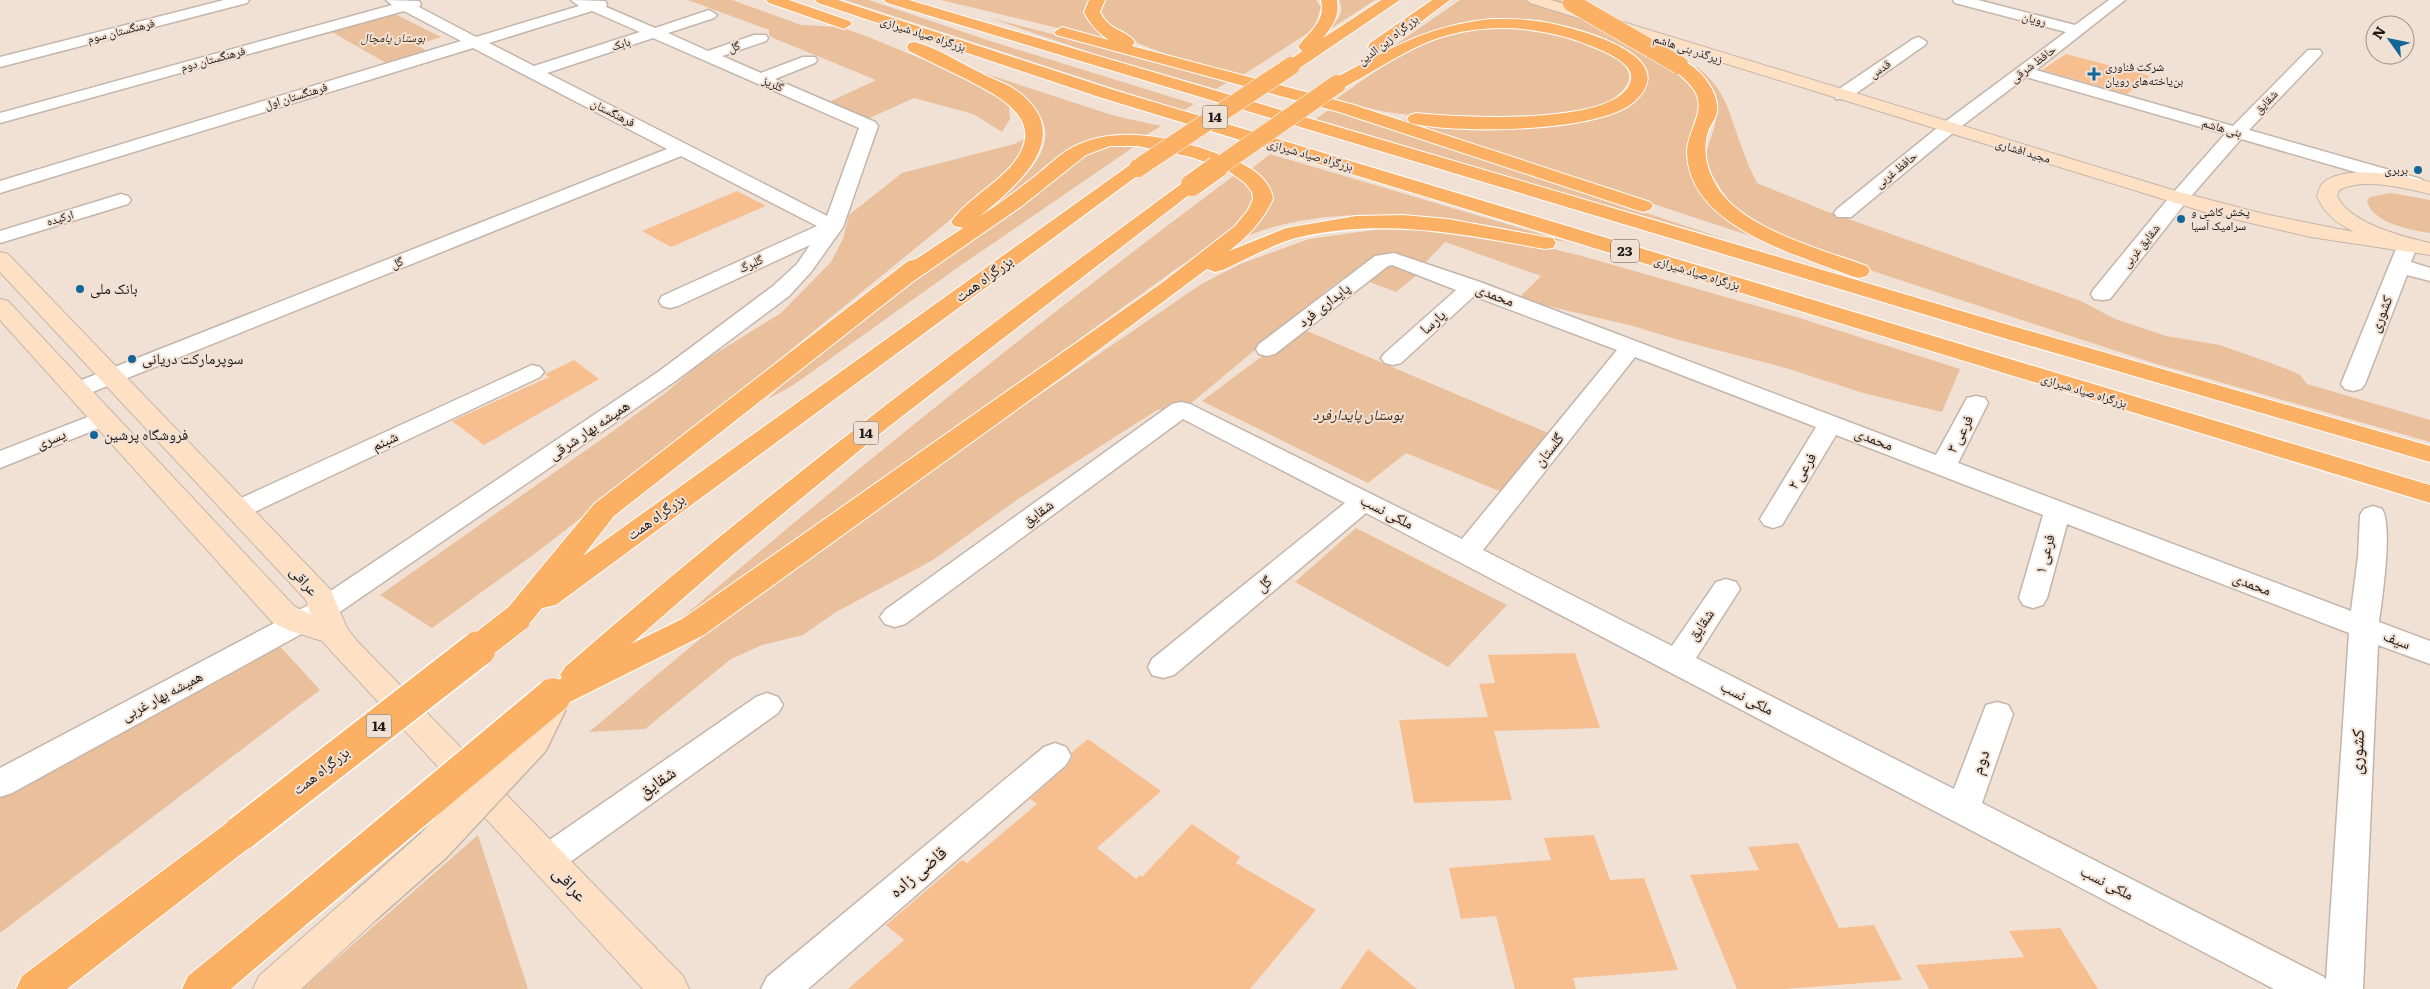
<svg xmlns="http://www.w3.org/2000/svg" width="2430" height="989" font-family="Literata,'Noto Naskh Arabic',serif">
<style>
.green{fill:#e9bf9c}
.building{fill:#f7bf90}
.lines{fill:none;stroke-linecap:round;stroke-linejoin:round}
.minor-casing{stroke:#c4b5aa;stroke-width:3}
.secondary-casing{stroke:#c4b5aa;stroke-width:2}
.trunk-casing{stroke:#fff;stroke-width:2}
.minor{fill:#fff;fill-rule:evenodd}
.secondary{fill:#fee1c5;fill-rule:evenodd}
.trunk{fill:#fbb064;fill-rule:evenodd}
.secondary-bridge-casing{stroke:#c4b5aa;stroke-width:38;stroke-linecap:butt}
.trunk-bridge-far3-casing{stroke:#fff;stroke-width:19;stroke-linecap:butt}
.trunk-bridge-far2-casing{stroke:#fff;stroke-width:24;stroke-linecap:butt}
.trunk-bridge-far1-casing{stroke:#fff;stroke-width:30;stroke-linecap:butt}
.trunk-bridge-casing{stroke:#fff;stroke-width:38;stroke-linecap:butt}
.secondary-bridge{stroke:#fee1c5;stroke-width:35}
.trunk-bridge-far3{stroke:#fbb064;stroke-width:18}
.trunk-bridge-far2{stroke:#fbb064;stroke-width:22}
.trunk-bridge-far1{stroke:#fbb064;stroke-width:28}
.trunk-bridge{stroke:#fbb064;stroke-width:35}
.poi-dot{fill:#126697;stroke:#f1e1d5;stroke-width:2}
.labels{text-anchor:middle;stroke-width:4;stroke-linejoin:round;paint-order:stroke}
.far-street-label{font-size:12px;fill:#1d1813;stroke:#f1e1d5}
.far-park-label{font-size:12px;font-style:italic;fill:#42270d;stroke:#f1e1d5}
.far-poi-label{font-size:12px;fill:#1d1813;stroke:#f1e1d5;text-anchor:start}
.shield{fill:#f1e1d5;stroke:#5d544d;stroke-width:1}
.shield-label{font-size:14px;font-weight:bold;fill:#1d1813}
.street-label{font-size:15px;fill:#1d1813;stroke:#f1e1d5}
.poi-label{font-size:15px;fill:#1d1813;stroke:#f1e1d5;text-anchor:start}
.park-label{font-size:15px;font-style:italic;fill:#42270d;stroke:#f1e1d5}
.near-street-label{font-size:18px;fill:#1d1813;stroke:#f1e1d5}
</style>
<rect width="100%" height="100%" fill="#f1e1d5"/>
<!-- green -->
<g class="green">
<polygon points="688,0 732,0 801,25 840,27 866,36 939,66 984,88 1009,104 1010,119 1002,132 973,114 914,98 865,120 827,103 876,80 773,38 769,35 769,30"/>
<polygon points="845,0 869,0 990,41 1194,104 1183,111"/>
<polygon points="941,0 1089,0 1084,12 1087,20 1096,28 1120,43"/>
<path d="M1106 0H1316L1321 7 1314 29 1243 75C1210 66 1110 46 1100 11Z"/>
<path d="M1339 0H1375L1327 31C1336 21 1346 14 1339 0Z"/>
<path d="M1460 0H1560L1669 63 1696 90 1700 110 1698 183 1802 253 1393 118 1442 126 1533 125 1637 96C1646 87 1649 80 1644 68L1580 33 1477 24 1378 57Z"/>
<polygon points="395,14 441,37 417,45 427,51 386,63 332,32"/>
<polygon points="990,18 1231,80 1216,89 1095,54"/>
<path d="M1469 28C1487 28 1505 26 1522 28 1549 32 1671 56 1614 98 1576 127 1442 120 1394 113 1374 110 1354 105 1335 100 1373 73 1422 35 1469 28Z"/>
<path d="M1697 67C1728 91 1730 117 1743 151 1747 162 1752 173 1757 183L1823 210 2081 301 2115 319 2166 336 2220 345 2287 369 2300 375 2307 384 2430 420V442L2150 362 1839 260 1777 234 1748 217 1728 200 1712 175 1705 156 1715 125 1717 113 1715 99 1712 89 1694 69Z"/>
<path d="M968 68 1115 116 1161 126 1143 137H1113L930 258 1020 181C1081 119 1020 94 968 68Z"/>
<polygon points="1330,109 1728,240 1313,121"/>
<polygon points="1026,138 1025,148 1015,167 657,459 537,552 432,628 380,595 609,434 668,391 699,364 781,313 831,262 843,239 849,215 902,173 1014,144"/>
<polygon points="1115,143 1138,144 957,268 792,386 768,399 789,378 1078,156"/>
<path d="M1270 154 1571 243C1548 239 1526 233 1504 228 1431 215 1349 207 1277 226 1261 230 1245 237 1230 243L1261 214 1249 171Z"/>
<path d="M1236 174C1248 184 1254 190 1254 207L1224 239 1177 268 954 430 669 629C852 471 1042 319 1236 174Z"/>
<path d="M2391 193 2430 200V233C2411 230 2372 223 2367 201L2370 197Z"/>
<polygon points="1395,227 1500,236 1578,255 1796,317 1960,369 1942,412 1863,393 1786,368 1679,340 1633,326 1518,299 1541,276 1445,242 1424,264 1428,266 1396,292 1349,274 1328,289 1189,405 1157,410 1018,499 933,560 836,612 803,635 762,645 731,659 645,729 589,732 731,613 1001,421 1200,285 1240,264 1309,239"/>
<polygon points="1300,328 1555,436 1502,492 1406,453 1368,483 1202,401"/>
<polygon points="1356,528 1507,605 1448,667 1295,582"/>
<polygon points="276,642 320,690 0,933 0,793"/>
<polygon points="478,835 528,989 302,989"/>
</g>
<!-- building -->
<g class="building">
<polygon points="2066,54 2150,76 2127,94 2042,70"/>
<polygon points="737,191 766,206 671,247 642,231"/>
<polygon points="574,360 599,379 484,445 452,421 549,377 545,374"/>
<polygon points="1575,653 1600,728 1494,731 1512,800 1414,803 1399,720 1488,717 1479,684 1495,683 1488,655"/>
<polygon points="1088,739 1161,791 1097,848 1136,879 1140,875 1142,877 1192,824 1240,857 1236,863 1316,910 1250,989 848,989 904,940 886,925 962,860 967,863 1037,804 1030,799 1067,766 1073,757 1071,753"/>
<polygon points="1594,835 1610,880 1644,878 1678,970 1573,978 1576,989 1515,989 1496,916 1461,919 1449,868 1551,860 1544,838"/>
<polygon points="1798,843 1839,928 1874,925 1902,980 1784,989 1737,989 1690,875 1759,870 1748,847"/>
<polygon points="2060,928 2098,989 1929,989 1916,965 2024,957 2009,931"/>
<polygon points="1368,949 1417,989 1340,989"/>
</g>
<g class="lines">
<defs>
<g id="minor">
<polygon points="224,0 249,0 247,3 0,67 0,57"/>
<path d="M386 0 419 1 421 4 419 7 476 37 579 6 571 0 605 1 607 4 606 7 655 28 709 10 717 15 714 18 668 33 708 51 754 35H766L768 38 766 41 722 56 761 73 803 57H815L817 60 815 63 775 79 875 122 878 126 843 227 811 272 789 296 674 382 334 616 12 793 0 797V768L314 602 658 372 773 286 797 264 810 245 678 306 670 308 662 306 659 301 662 296 817 226 681 156 85 395 77 397 69 395 65 390 69 385 667 149 473 48 0 193V181L461 41 404 11 0 123V113L392 5ZM592 11 640 32 534 66 489 43ZM653 38 859 128 827 216 547 73Z"/>
<polygon points="1953,0 1978,0 2075,25 2109,0 2125,0 2036,70 2233,126 2308,50 2320,50 2322,53 2320,56 2249,130 2421,179 2424,183 2421,187 2414,189 2241,139 2186,202 2110,299 2102,300 2094,299 2091,294 2094,289 2172,194 2225,134 2026,77 1954,132 1851,217 1837,217 1834,213 1837,209 1942,124 2066,32 1955,3"/>
<polygon points="1919,37 1927,42 1925,45 1848,99 1836,99 1834,95 1836,91 1913,39"/>
<polygon points="121,194 128,196 131,200 128,204 0,243 0,231"/>
<polygon points="2408,238 2415,240 2418,244 2411,262 2430,268 2430,281 2407,275 2365,384 2361,389 2353,391 2345,389 2341,384 2398,244 2401,240"/>
<path d="M1394 253 1480 282 1936 455 1967 398 1976 396 1985 398 1988 403 1958 463 2351 611 2358 557 2360 515 2364 509 2373 506 2382 509C2393 526 2382 599 2379 622L2430 641V664L2378 645 2363 989H2274L1366 513 1174 675 1163 678 1152 675 1148 667 1152 659 1345 503 1183 419 905 624 895 627 885 624 880 617 885 610 1172 404 1181 402 1190 404 1462 539 1617 350 1474 296 1401 363 1393 365 1385 363 1381 358 1385 353 1456 290 1392 265 1388 266 1275 354 1267 356 1259 354 1256 349 1259 344 1375 256ZM1635 357 1816 427 1760 519 1764 525 1773 528 1782 525 1836 435 2043 515 2019 598 2023 605 2033 608 2043 605 2047 598 2067 524 2349 633 2326 980 2324 977 1982 803 2013 714 2008 705 1997 702 1986 705 1954 789 1696 658 1740 589 1736 582 1726 579 1716 582 1672 646 1483 550Z"/>
<polygon points="532,365 540,367 544,372 540,377 246,516 237,519 228,516 224,510 228,504"/>
<polygon points="103,411 112,413 115,418 112,423 0,468 0,451"/>
<polygon points="767,693 778,697 783,705 778,713 559,870 547,875 535,870 530,860 535,850 756,697"/>
<polygon points="1055,743 1066,747 1071,756 1066,765 808,989 761,989 767,977 1044,747"/>
</g>
<g id="secondary">
<path d="M1527 0H1551L2176 191 2264 214 2354 232C2337 223 2324 214 2317 196 2319 191 2320 185 2324 182 2346 164 2404 176 2430 182V194C2404 188 2364 177 2339 190L2337 196C2349 223 2403 237 2430 243V255L2311 237 2208 213 1530 3Z"/>
<polygon points="0,252 8,254 330,589 347,628 357,641 683,976 689,989 643,989 322,641 288,630 272,622 0,320 0,299 8,301 294,606 311,615 306,600 0,272"/>
<polygon points="364,891 377,895 383,907 377,919 301,989 253,989 259,976 351,895"/>
</g>
<g id="trunk">
<polygon points="766,0 789,0 850,21 852,24 844,29 838,27 769,3"/>
<polygon points="815,0 838,0 1114,90 2430,485 2430,503 1102,98 818,3"/>
<polygon points="884,0 909,0 2009,325 2430,446 2430,462 1993,335 887,3"/>
<path d="M1089 0H1105L1100 12C1109 31 1127 30 1135 42L1132 46 1351 104 1650 202 1653 206 1650 210 1643 212 1636 210 1339 112 1056 35 1054 32 1062 27 1109 40C1098 33 1090 24 1084 12Z"/>
<path d="M1321 0H1337C1340 15 1333 26 1323 38L1381 0H1400L1297 70H1285L1282 66 1302 51 1298 47C1309 31 1326 22 1321 0Z"/>
<polygon points="1432,0 1450,0 1382,51 1370,51 1368,47 1370,43"/>
<path d="M1491 19C1509 19 1527 19 1544 22 1575 28 1686 55 1634 102 1599 133 1454 134 1410 123L1407 119 1410 115 1416 113C1452 117 1623 128 1631 79 1633 65 1613 56 1603 51 1547 25 1481 19 1423 44 1396 56 1370 74 1343 88H1331L1328 84 1331 80C1389 50 1424 26 1491 19Z"/>
<path d="M915 42C938 48 960 63 981 73 992 79 1006 83 1016 90 1079 136 1017 185 979 217 1000 203 1020 188 1040 172 1050 164 1061 153 1073 147 1120 123 1178 139 1224 156 1244 163 1270 176 1273 199 1263 221 1248 236 1229 251L1286 228 1356 216 1403 215 1448 219 1545 237 1553 238 1556 243 1553 248 1545 249C1461 234 1386 218 1300 237 1277 242 1245 260 1223 270L1215 272 1207 269 1073 369 704 635 564 705 553 708 542 705 537 696 542 687 562 678 560 675 565 667C763 494 973 337 1185 181L1192 179 1199 181 1202 185 887 428 735 553 631 644 682 619 1163 282 1235 226 1248 210 1253 199 1252 192 1245 183 1227 170 1191 157 1137 146H1110L1086 155 1022 206 911 283 614 516 583 556 1131 164H1145L1148 168 556 605 542 608C530 623 527 632 506 626L502 618 506 610 594 504 908 261 916 259 963 228 954 226 951 222C965 201 994 186 1012 165 1050 119 998 96 964 78 945 69 927 60 909 51L907 47 909 43Z"/>
<path d="M1679 60C1698 64 1720 92 1717 112 1716 118 1712 123 1709 129 1703 144 1705 163 1712 177 1732 227 1821 249 1867 266L1870 271 1867 276 1859 278 1851 276C1796 254 1690 227 1687 154 1686 131 1708 111 1694 90 1688 80 1677 74 1670 65L1673 61Z"/>
<polygon points="241,818 254,822 259,833 254,844 67,989 16,989 22,976 228,822"/>
<polygon points="294,895 307,900 313,912 307,924 231,989 182,989 188,976 281,900"/>
</g>
</defs>
<!-- minor casing -->
<use href="#minor" class="minor-casing"/>
<!-- secondary casing -->
<use href="#secondary" class="secondary-casing"/>
<!-- trunk casing -->
<use href="#trunk" class="trunk-casing"/>
<!-- minor -->
<use href="#minor" class="minor"/>
<!-- secondary -->
<use href="#secondary" class="secondary"/>
<!-- trunk -->
<use href="#trunk" class="trunk"/>
<defs>
<polyline id="secondary-bridge" points="364,907 434,845 531,741 550,702"/>
<g id="trunk-bridge-far3">
<polyline points="1572,3 1679,65"/>
<polyline points="1138,168 1291,66"/>
<polyline points="1215,169 1337,84"/>
</g>
<polyline id="trunk-bridge-far2" points="1192,185 1217,167"/>
<polyline id="trunk-bridge-far1" points="476,650 517,618"/>
<g id="trunk-bridge">
<polyline points="241,833 478,649"/>
<polyline points="294,912 553,696"/>
</g>
</defs>
<!-- secondary-bridge casing -->
<use href="#secondary-bridge" class="secondary-bridge-casing"/>
<!-- trunk-bridge-far3 casing -->
<use href="#trunk-bridge-far3" class="trunk-bridge-far3-casing"/>
<!-- trunk-bridge-far2 casing -->
<use href="#trunk-bridge-far2" class="trunk-bridge-far2-casing"/>
<!-- trunk-bridge-far1 casing -->
<use href="#trunk-bridge-far1" class="trunk-bridge-far1-casing"/>
<!-- trunk-bridge casing -->
<use href="#trunk-bridge" class="trunk-bridge-casing"/>
<!-- secondary-bridge -->
<use href="#secondary-bridge" class="secondary-bridge"/>
<!-- trunk-bridge-far3 -->
<use href="#trunk-bridge-far3" class="trunk-bridge-far3"/>
<!-- trunk-bridge-far2 -->
<use href="#trunk-bridge-far2" class="trunk-bridge-far2"/>
<!-- trunk-bridge-far1 -->
<use href="#trunk-bridge-far1" class="trunk-bridge-far1"/>
<!-- trunk-bridge -->
<use href="#trunk-bridge" class="trunk-bridge"/>
</g>
<!-- markers -->
<g class="poi-dot">
<path d="M2091.5 66.5h5v5h5v5h-5v5h-5v-5h-5v-5h5z"/>
<circle cx="2418" cy="170" r="5"/>
<circle cx="2181" cy="219" r="5"/>
<circle cx="80" cy="289" r="5"/>
<circle cx="132" cy="359" r="5"/>
<circle cx="94" cy="435" r="5"/>
</g>
<g class="labels">
<!-- far-street labels -->
<g class="far-street-label">
<text transform="translate(2034 19) rotate(14)" y="4">رویان</text>
<text transform="translate(121 31) rotate(-14)" y="4">فرهنگستان سوم</text>
<text transform="translate(923 34) rotate(18)" y="4">بزرگراه صیاد شیرازی</text>
<text transform="translate(1388 40) rotate(-38)" y="4">بزرگراه زین الدین</text>
<text transform="translate(621 44) rotate(-18)" y="4">بابک</text>
<text transform="translate(734 47) rotate(-20)" y="4">گل</text>
<text transform="translate(1688 49) rotate(18)" y="4">زیرگذر بنی هاشم</text>
<text transform="translate(213 59) rotate(-15)" y="4">فرهنگستان دوم</text>
<text transform="translate(2033 64) rotate(-37)" y="4">حافظ شرقی</text>
<text transform="translate(1880 69) rotate(-34)" y="4">قدس</text>
<text transform="translate(773 84) rotate(24)" y="4">گلریز</text>
<text transform="translate(296 96) rotate(-17)" y="4">فرهنگستان اول</text>
<text transform="translate(2266 102) rotate(-46)" y="4">شقایق</text>
<text transform="translate(613 113) rotate(27)" y="4">فرهنگستان</text>
<text transform="translate(2222 128) rotate(16)" y="4">بنی هاشم</text>
<text transform="translate(2023 151) rotate(17)" y="4">مجید افشاری</text>
<text transform="translate(1310 155) rotate(16)" y="4">بزرگراه صیاد شیرازی</text>
<text transform="translate(1896 170) rotate(-39)" y="4">حافظ غربی</text>
<text transform="translate(60 218) rotate(-17)" y="4">ارکیده</text>
<text transform="translate(2141 246) rotate(-51)" y="4">شقایق غربی</text>
<text transform="translate(397 263) rotate(-22)" y="4">گل</text>
<text transform="translate(751 264) rotate(-25)" y="4">گلبرگ</text>
<text transform="translate(1697 273) rotate(17)" y="4">بزرگراه صیاد شیرازی</text>
<text transform="translate(2084 391) rotate(17)" y="4">بزرگراه صیاد شیرازی</text>
</g>
<!-- far-park labels -->
<g class="far-park-label">
<text x="393" y="42">بوستان پامچال</text>
</g>
<!-- far-poi labels -->
<g class="far-poi-label">
<text x="2105" y="71">شرکت فناوری<tspan x="2105" dy="14">بن‌یاخته‌های رویان</tspan></text>
<text x="2408" y="174" text-anchor="end">بربری</text>
<text x="2191" y="216">پخش کاشی و<tspan x="2191" dy="14">سرامیک آسیا</tspan></text>
</g>
<!-- shield labels -->
<g class="shield">
<rect x="1202.5" y="105.5" width="25" height="23" rx="4"/>
<rect x="1611" y="239.5" width="28" height="23" rx="4"/>
<rect x="853.5" y="421.5" width="25" height="23" rx="4"/>
<rect x="366.5" y="714.5" width="25" height="23" rx="4"/>
</g>
<g class="shield-label">
<text x="1215" y="122">14</text>
<text x="1625" y="256">23</text>
<text x="866" y="438">14</text>
<text x="379" y="731">14</text>
</g>
<!-- street labels -->
<g class="street-label">
<text transform="translate(984 279) rotate(-36)" y="5">بزرگراه همت</text>
<text transform="translate(1495 295) rotate(21)" y="5">محمدی</text>
<text transform="translate(1324 305) rotate(-38)" y="5">پایداری فرد</text>
<text transform="translate(2381 314) rotate(-68)" y="5">کشوری</text>
<text transform="translate(1433 322) rotate(-42)" y="5">پارسا</text>
<text transform="translate(589 430) rotate(-34)" y="5">همیشه بهار شرقی</text>
<text transform="translate(1960 434) rotate(-62)" y="5">فرعی ۳</text>
<text transform="translate(51 439) rotate(-22)" y="5">یسری</text>
<text transform="translate(1874 439) rotate(21)" y="5">محمدی</text>
<text transform="translate(385 441) rotate(-25)" y="5">شبنم</text>
<text transform="translate(1549 450) rotate(-51)" y="5">گلستان</text>
<text transform="translate(1802 471) rotate(-58)" y="5">فرعی ۲</text>
<text transform="translate(1387 512) rotate(27)" y="5">ملکی نسب</text>
<text transform="translate(1038 513) rotate(-36)" y="5">شقایق</text>
<text transform="translate(656 517) rotate(-36)" y="5">بزرگراه همت</text>
<text transform="translate(2045 554) rotate(-75)" y="5">فرعی ۱</text>
<text transform="translate(304 581) rotate(48)" y="5">عراقی</text>
<text transform="translate(1264 584) rotate(-40)" y="5">گل</text>
<text transform="translate(2252 584) rotate(21)" y="5">محمدی</text>
<text transform="translate(1701 625) rotate(-56)" y="5">شقایق</text>
<text transform="translate(2397 640) rotate(21)" y="5">سیف</text>
<text transform="translate(162 696) rotate(-28)" y="5">همیشه بهار غربی</text>
<text transform="translate(1747 698) rotate(27)" y="5">ملکی نسب</text>
<text transform="translate(321 771) rotate(-38)" y="5">بزرگراه همت</text>
<text transform="translate(2107 883) rotate(27)" y="5">ملکی نسب</text>
</g>
<!-- poi labels -->
<g class="poi-label">
<text x="90" y="294">بانک ملی</text>
<text x="142" y="364">سوپرمارکت دریانی</text>
<text x="104" y="440">فروشگاه پرشین</text>
</g>
<!-- park labels -->
<g class="park-label">
<text x="1358" y="420">بوستان پایدارفرد</text>
</g>
<!-- near-street labels -->
<g class="near-street-label">
<text transform="translate(2357 752) rotate(-87)" y="6">کشوری</text>
<text transform="translate(1980 762) rotate(-70)" y="6">دوم</text>
<text transform="translate(657 782) rotate(-35)" y="6">شقایق</text>
<text transform="translate(918 872) rotate(-40)" y="6">قاضی زاده</text>
<text transform="translate(570 884) rotate(47)" y="6">عراقی</text>
</g>
</g>
<!-- north arrow -->
<g transform="translate(2390 40) rotate(303)"><circle r="24" fill="#f1e1d5" stroke="#9c9187"/>
<path d="M0-4L9 19L0 12L-9 19Z" fill="#126697"/>
<text y="-8" font-size="14" font-weight="bold" text-anchor="middle" fill="#1d1813">N</text>
</g>
</svg>
